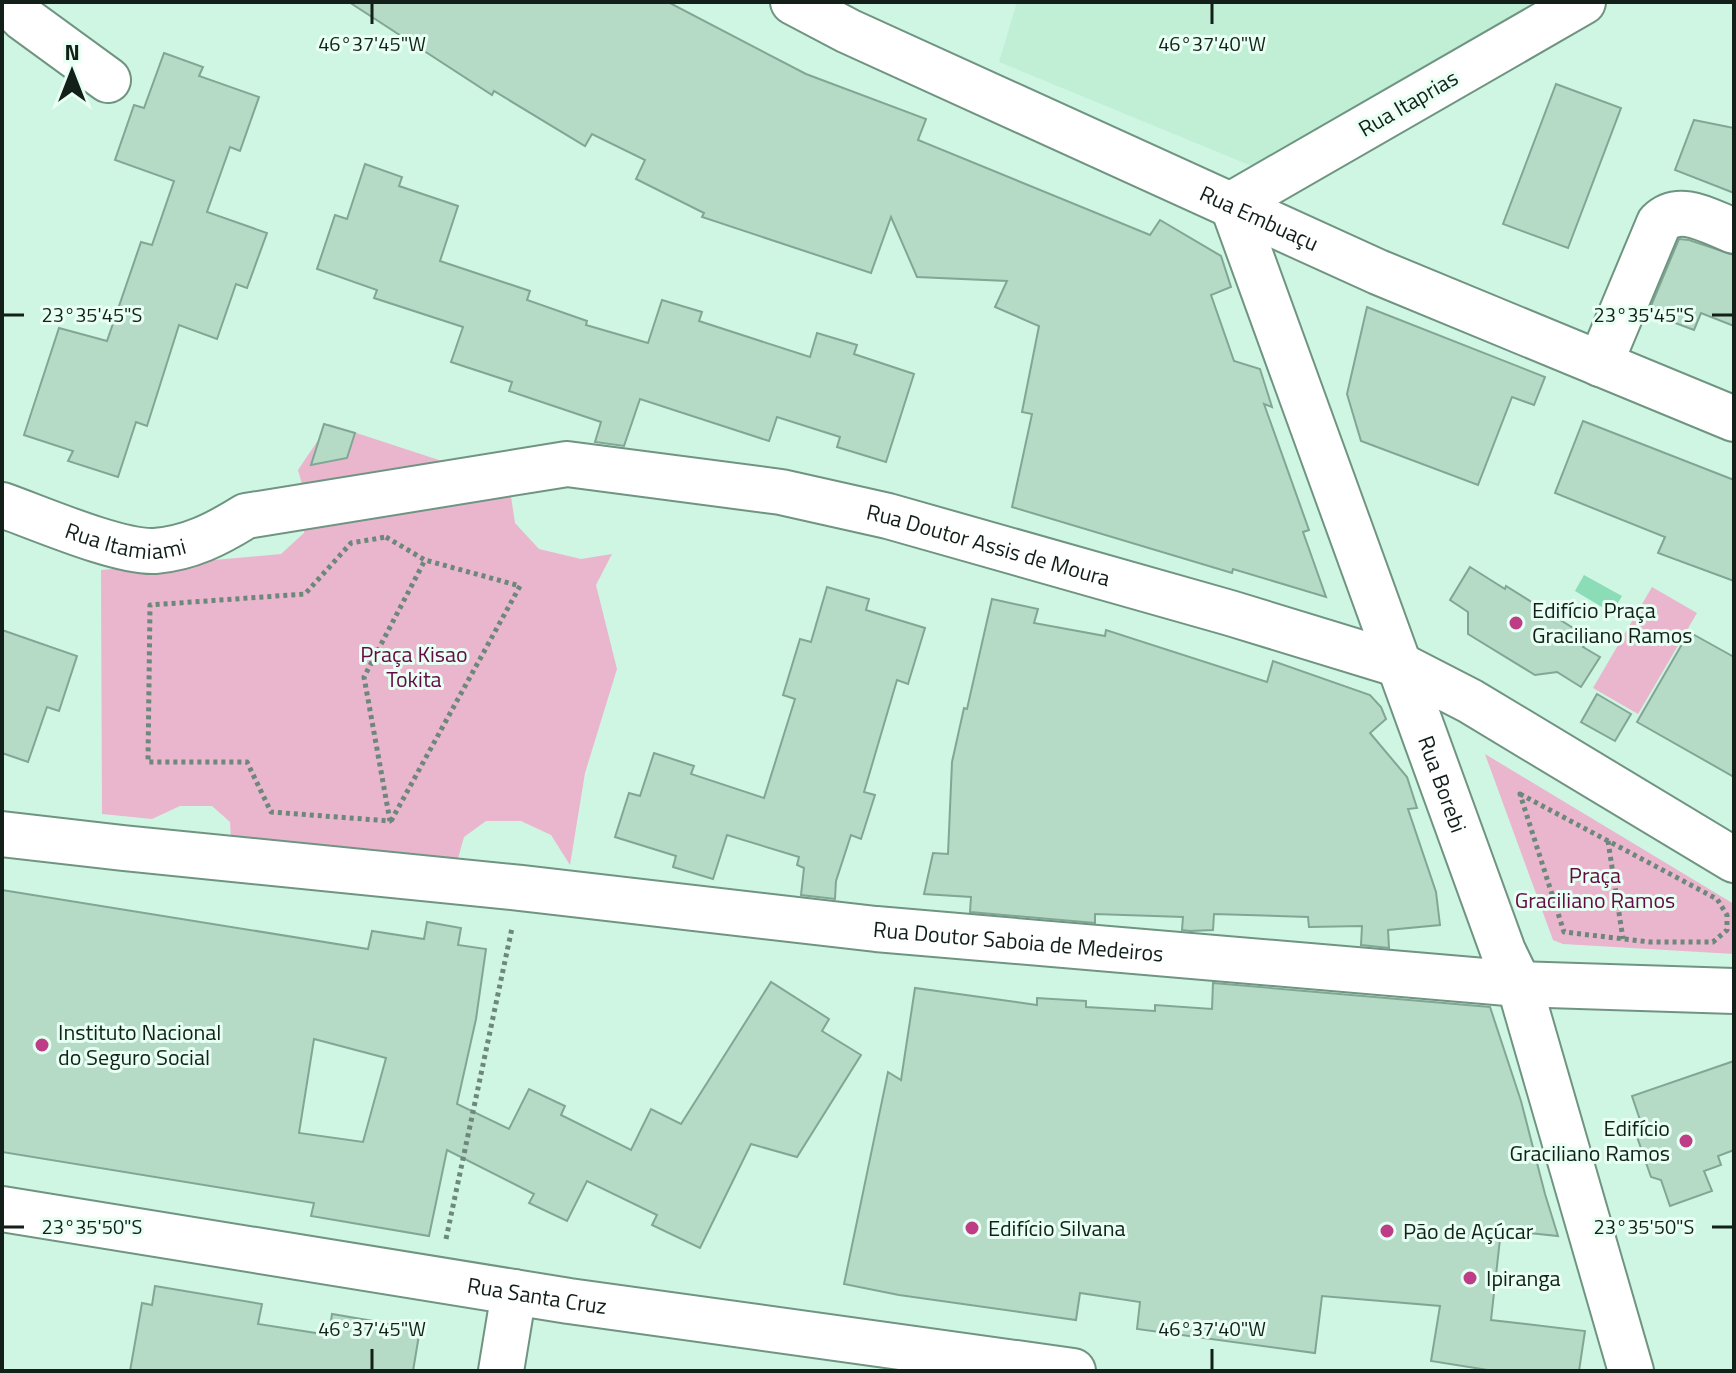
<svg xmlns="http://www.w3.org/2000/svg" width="1736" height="1373" font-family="'Titillium Web',sans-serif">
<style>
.built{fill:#c0efd6}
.green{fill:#e9b6ce}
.water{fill:#8addb6}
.building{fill:#b5dbc7;stroke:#82a694;stroke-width:2;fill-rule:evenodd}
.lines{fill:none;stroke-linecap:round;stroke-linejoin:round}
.minor-casing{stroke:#709482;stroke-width:48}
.path{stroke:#6d877a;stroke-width:5;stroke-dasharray:4 4;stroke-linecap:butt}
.minor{stroke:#fff;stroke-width:44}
.ticks{fill:none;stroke:#122019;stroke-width:3}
.poi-dot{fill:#bd3d87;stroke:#e8fff3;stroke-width:3}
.labels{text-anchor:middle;stroke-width:6;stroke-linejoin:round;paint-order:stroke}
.street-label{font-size:22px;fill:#122019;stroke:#e8fff3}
.poi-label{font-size:22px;fill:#122019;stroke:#e8fff3;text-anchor:start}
.park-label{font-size:22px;fill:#630c43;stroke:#e8fff3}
.ticks-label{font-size:20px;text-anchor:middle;fill:#122019;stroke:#e8fff3;stroke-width:6;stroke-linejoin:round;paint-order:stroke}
</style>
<rect width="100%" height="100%" fill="#cff6e2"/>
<!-- built -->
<polygon class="built" points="1017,2 1535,2 1254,167 999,62"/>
<!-- green -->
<g class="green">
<polygon points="329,424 509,483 515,523 539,549 581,559 612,554 596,585 617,669 585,773 570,865 551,835 521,821 486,821 464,837 454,873 463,905 233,876 230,822 212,806 180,806 152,819 102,814 101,570 281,554 304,533 307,502 298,470"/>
<polygon points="1652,587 1697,613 1638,714 1593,688"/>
<polygon points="1485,754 1734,904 1734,954 1563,944 1553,940"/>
</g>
<!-- water -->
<polygon class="water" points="1584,575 1622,596 1612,613 1575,591"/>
<!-- building -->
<g class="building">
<polygon points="349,2 668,2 806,74 926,119 918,140 1150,235 1160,220 1221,256 1231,287 1211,295 1234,361 1260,369 1272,407 1264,404 1309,530 1303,532 1326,597 1233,569 1232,573 1012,507 1032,414 1022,412 1039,326 995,307 1007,281 917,277 891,217 871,273 702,217 704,213 636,179 645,160 592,134 585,146 494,91 492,95"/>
<polygon points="164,53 203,67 199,76 259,97 240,151 230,147 207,212 267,233 247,288 236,284 217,339 179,325 147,426 136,422 118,477 68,461 73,451 24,435 59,328 107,341 141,242 152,245 174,181 115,160 134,105 144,108"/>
<polygon points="1556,84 1621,108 1568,248 1503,224"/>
<polygon points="1694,120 1734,128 1734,193 1675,170"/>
<polygon points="365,164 402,177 399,186 458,206 440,261 530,291 527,300 587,321 586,325 648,343 662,300 702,312 699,321 810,357 817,333 857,345 854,354 914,374 886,462 837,447 840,437 777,417 769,441 640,399 624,446 595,442 601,422 509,391 512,382 451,362 463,327 374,298 377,290 317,269 335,215 347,219"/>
<polygon points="1679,239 1689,240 1734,255 1734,326 1701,313 1694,330 1648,313"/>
<polygon points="1367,307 1545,377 1534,405 1512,397 1478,485 1361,441 1347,394"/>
<polygon points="1583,421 1734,480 1734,581 1658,553 1665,537 1555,493"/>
<polygon points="324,424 355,433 347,458 311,465"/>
<polygon points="1470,567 1505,589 1506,586 1589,638 1583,647 1600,657 1581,687 1557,672 1535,675 1468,634 1468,612 1450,600"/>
<polygon points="827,587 869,599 866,610 925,628 908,684 897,680 864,792 875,795 861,839 851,835 836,881 835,899 801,895 804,868 797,865 799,857 727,835 713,879 673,867 676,856 615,837 629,793 640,796 654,753 694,766 691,774 764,798 795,699 783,695 800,639 811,642"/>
<polygon points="992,599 1038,609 1034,623 1105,636 1106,630 1267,682 1273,661 1370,695 1381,707 1386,719 1370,733 1407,777 1417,808 1408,809 1436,892 1440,925 1388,930 1389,948 1361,945 1362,926 1309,927 1308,917 1214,914 1213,930 1190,931 1182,930 1183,917 1095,914 1095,923 970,912 971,897 924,894 933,853 948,854 952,762 964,708 967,709"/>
<polygon points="2,630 77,656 59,711 47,707 28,762 2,753"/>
<polygon points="1689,632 1734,657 1734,777 1637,722"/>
<polygon points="1597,694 1631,714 1615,741 1581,722"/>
<path d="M2 890 368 949 372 931 424 939 427 922 461 928 458 945 486 949 476 1019 457 1104 509 1129 529 1089 565 1106 561 1115 631 1150 651 1109 681 1124 771 982 829 1019 822 1031 861 1055 797 1157 751 1144 700 1248 652 1225 657 1215 587 1181 567 1221 529 1203 534 1194 447 1150 429 1236 311 1216 314 1203 2 1152ZM314 1039 386 1058 363 1142 299 1133Z"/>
<polygon points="1213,983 1490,1007 1521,1101 1545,1194 1558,1236 1501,1230 1491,1320 1585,1331 1579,1371 1494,1371 1431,1361 1440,1306 1322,1296 1315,1353 1137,1329 1140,1302 1080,1293 1076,1320 899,1295 844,1284 888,1072 901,1080 915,988 1037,1005 1037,998 1086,1001 1086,1007 1155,1011 1155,1005 1212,1009"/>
<polygon points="1734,1061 1734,1150 1718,1156 1721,1165 1704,1171 1712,1191 1670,1206 1661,1180 1651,1177 1635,1131 1640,1120 1632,1096"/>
<polygon points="155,1286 262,1304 258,1324 329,1335 332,1314 420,1329 413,1371 130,1371 142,1303 152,1305"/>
</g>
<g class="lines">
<defs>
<g id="minor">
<polyline points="7,2 23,18 108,80"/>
<path id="s1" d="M793 2 848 31 1378 272 1734 419"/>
<path id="s2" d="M1583 2 1232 204 1503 951 1519 984 1631 1371"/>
<path d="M1600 364 1659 223C1680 202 1710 222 1734 231"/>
<path id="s3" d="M2 505C39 518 119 553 155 551 190 548 217 534 246 516L567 464 781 492 888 516 1230 613 1400 665 1470 701 1734 860"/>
<path id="s4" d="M2 834 123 848 521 888 876 929 1519 984 1734 991"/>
<path id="s5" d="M2 1209 569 1301 1073 1371"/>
<polyline points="501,1371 514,1292"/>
</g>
</defs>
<!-- minor casing -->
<use href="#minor" class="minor-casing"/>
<!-- path -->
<g class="path">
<polygon points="386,537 425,560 364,677 390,821 271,812 247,762 148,762 150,605 305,594 351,543"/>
<polygon points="1520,794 1717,899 1727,915 1727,930 1713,942 1650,942 1564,932"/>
<polyline points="391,821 520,586 425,560"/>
<polyline points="1608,841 1623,939"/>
<polyline points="446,1239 512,928"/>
</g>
<!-- minor -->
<use href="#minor" class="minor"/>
</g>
<!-- ticks -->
<path class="ticks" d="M372 4V24M1212 4V24M4 315H24M1712 315H1732M4 1227H24M1712 1227H1732M372 1349V1369M1212 1349V1369"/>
<!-- markers -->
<g class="poi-dot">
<circle cx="1516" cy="623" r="8"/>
<circle cx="42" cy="1045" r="8"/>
<circle cx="1686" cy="1141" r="8"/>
<circle cx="972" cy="1228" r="8"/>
<circle cx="1387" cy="1231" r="8"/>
<circle cx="1470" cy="1278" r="8"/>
</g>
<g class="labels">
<!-- street labels -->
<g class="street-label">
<text transform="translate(1408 103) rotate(-30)" y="8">Rua Itaprias</text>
<text dy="8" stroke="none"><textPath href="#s1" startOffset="514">Rua Embuaçu</textPath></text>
<text dy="8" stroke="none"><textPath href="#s3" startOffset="130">Rua Itamiami</textPath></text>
<text dy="8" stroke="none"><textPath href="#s3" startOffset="1014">Rua Doutor Assis de Moura</textPath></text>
<text dy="8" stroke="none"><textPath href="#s2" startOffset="1022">Rua Borebi</textPath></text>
<text dy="8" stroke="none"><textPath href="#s4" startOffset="1022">Rua Doutor Saboia de Medeiros</textPath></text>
<text dy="8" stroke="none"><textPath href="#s5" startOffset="542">Rua Santa Cruz</textPath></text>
</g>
<!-- poi labels -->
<g class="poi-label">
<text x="1532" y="618">Edifício Praça<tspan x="1532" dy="25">Graciliano Ramos</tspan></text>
<text x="58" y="1040">Instituto Nacional<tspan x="58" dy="25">do Seguro Social</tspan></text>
<text x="1670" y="1136" text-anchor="end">Edifício<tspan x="1670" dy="25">Graciliano Ramos</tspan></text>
<text x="988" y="1236">Edifício Silvana</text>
<text x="1403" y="1239">Pão de Açúcar</text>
<text x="1486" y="1286">Ipiranga</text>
</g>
<!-- park labels -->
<g class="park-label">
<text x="414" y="662">Praça Kisao<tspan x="414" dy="25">Tokita</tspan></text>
<text x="1595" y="883">Praça<tspan x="1595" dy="25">Graciliano Ramos</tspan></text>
</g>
</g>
<g class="ticks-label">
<text x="372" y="51">46°37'45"W</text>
<text x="1212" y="51">46°37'40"W</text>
<text x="92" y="322">23°35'45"S</text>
<text x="1644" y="322">23°35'45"S</text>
<text x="92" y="1234">23°35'50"S</text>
<text x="1644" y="1234">23°35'50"S</text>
<text x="372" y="1336">46°37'45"W</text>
<text x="1212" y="1336">46°37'40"W</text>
</g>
<!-- border -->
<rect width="1736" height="1373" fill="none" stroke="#122019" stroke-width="8"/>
<!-- north arrow -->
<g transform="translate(72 72)" stroke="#e8fff3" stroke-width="6" paint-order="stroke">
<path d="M0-6L14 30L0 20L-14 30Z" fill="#122019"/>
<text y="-12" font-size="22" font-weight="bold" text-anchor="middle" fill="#122019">N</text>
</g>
</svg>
